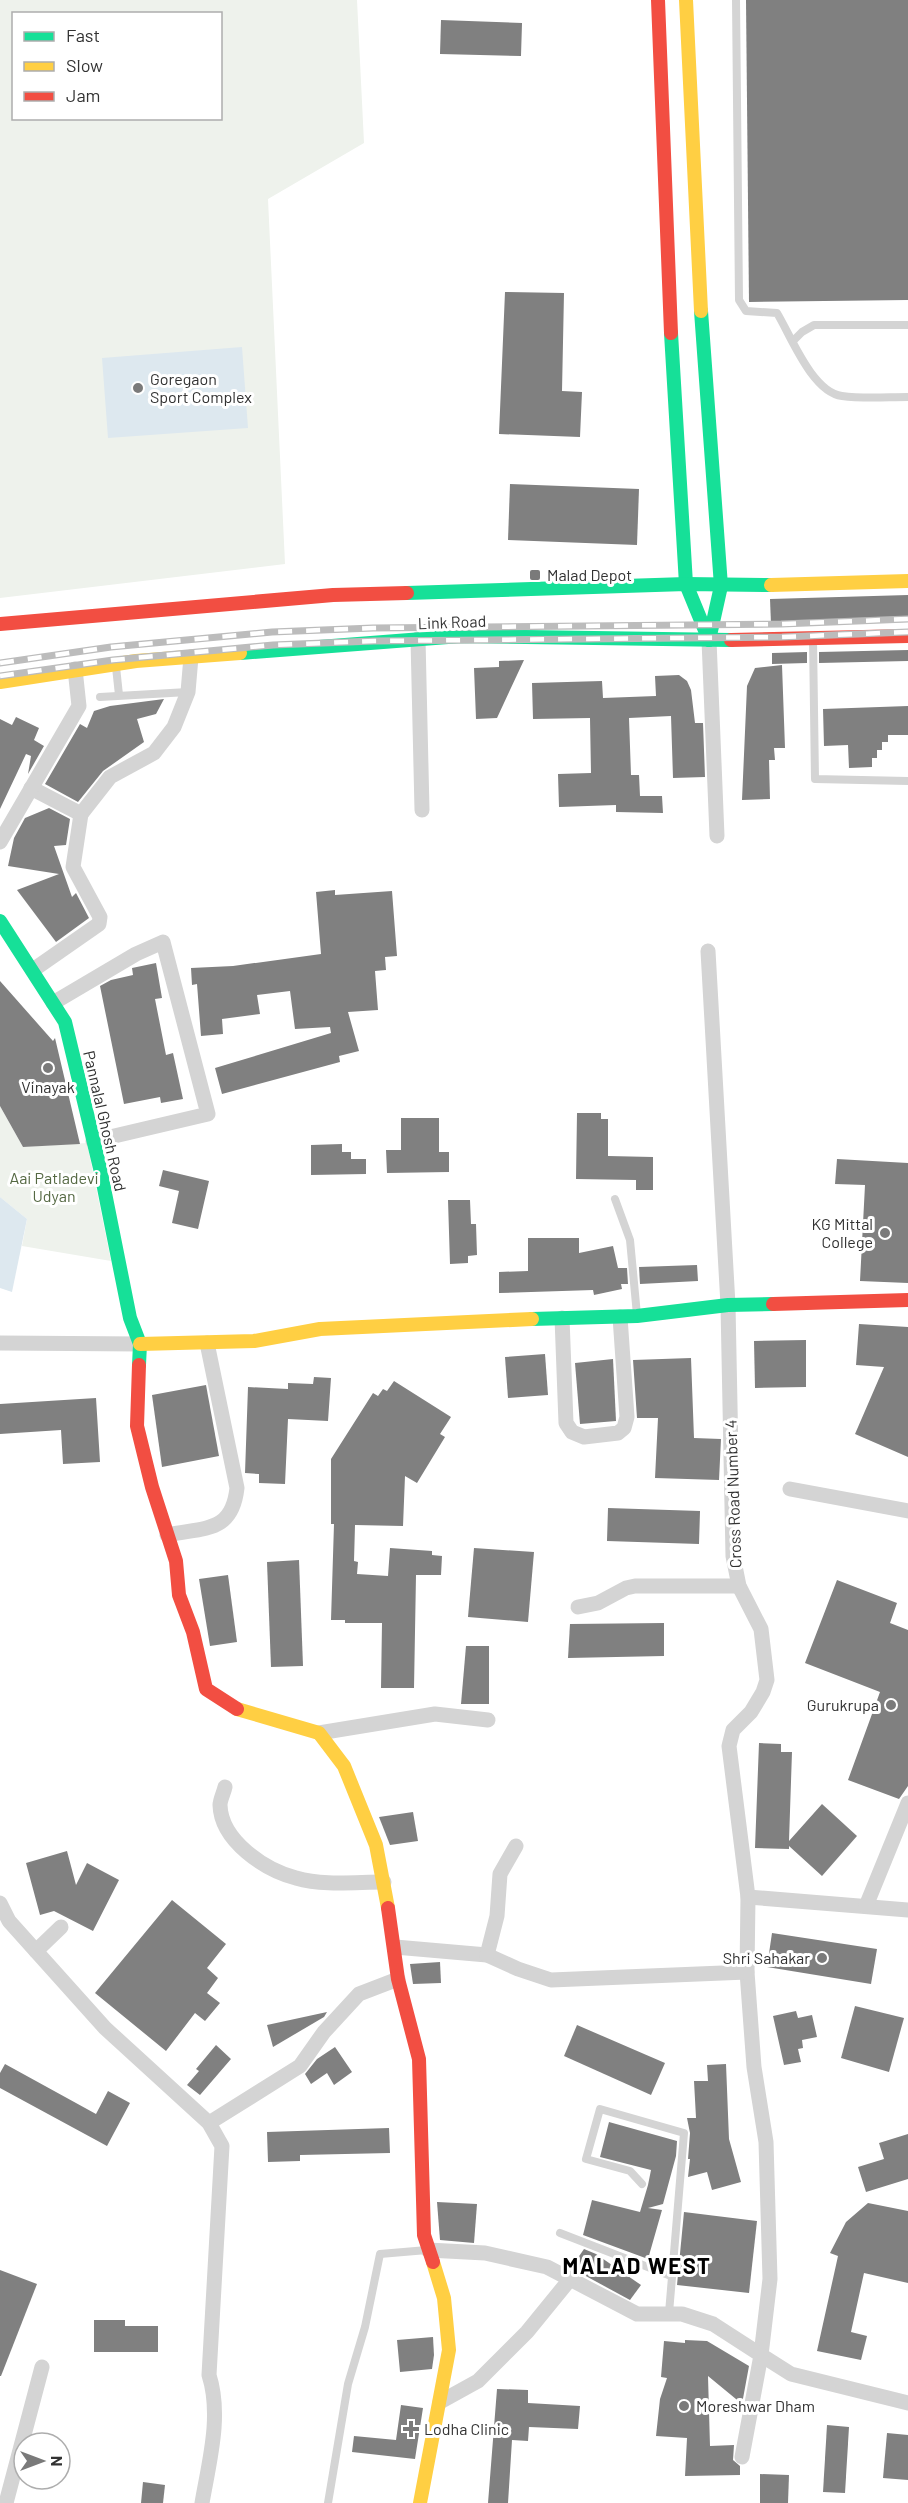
<svg xmlns="http://www.w3.org/2000/svg" width="908" height="2503" font-family="Barlow,sans-serif">
<style>
.green{fill:#eef2ec;fill-rule:evenodd}
.water{fill:#dde8ef}
.building{fill:#808080}
.lines{fill:none;stroke-linecap:round;stroke-linejoin:round}
.lane{stroke:#d4d4d4;stroke-width:8}
.street{stroke:#d4d4d4;stroke-width:15}
.fast{stroke:#16e098;stroke-width:14}
.slow{stroke:#ffcf43;stroke-width:14}
.jam{stroke:#f24e42;stroke-width:14}
.rail-casing{stroke:#bcbcbc;stroke-width:7}
.rail{stroke:#fff;stroke-width:4.5;stroke-dasharray:14;stroke-linecap:butt}
.poi-dot{fill:#7a7a7a;stroke:#fff;stroke-width:2}
.labels{text-anchor:middle;stroke-width:6;stroke-linejoin:round;paint-order:stroke}
.poi-label{font-size:16px;fill:#323232;stroke:#fff;text-anchor:start}
.street-label{font-size:16px;fill:#323232;stroke:#fff}
.park-label{font-size:16px;fill:#556943;stroke:#fff}
.district-label{font-size:22px;font-weight:bold;letter-spacing:1.5px;fill:#000;stroke:#fff}
</style>
<rect width="100%" height="100%" fill="#fff"/>
<!-- green -->
<g class="green">
<path d="M0 0H357L364 143 268 199 285 564 0 598ZM14 14H220V118H14Z"/>
<polygon points="0,1106 23,1147 87,1143 111,1261 22,1246 27,1219 0,1197"/>
</g>
<!-- water -->
<g class="water">
<polygon points="242,347 248,428 108,438 102,358"/>
<polygon points="0,1197 27,1219 12,1292 0,1288"/>
</g>
<!-- building -->
<g class="building">
<polygon points="746,0 908,0 908,300 749,302"/>
<polygon points="441,20 522,23 521,56 440,54"/>
<polygon points="505,292 564,293 562,391 582,392 580,437 499,434"/>
<polygon points="510,484 639,489 637,545 508,540"/>
<polygon points="908,595 908,622 771,624 770,599"/>
<polygon points="908,650 908,661 819,663 819,652"/>
<polygon points="807,652 807,663 772,664 772,653"/>
<polygon points="524,660 497,718 476,719 474,668 499,667 499,661"/>
<polygon points="782,665 785,748 774,748 775,760 769,760 770,799 742,800 747,686 755,668"/>
<polygon points="679,675 687,681 691,690 695,723 703,723 705,777 673,778 671,716 629,718 631,775 639,775 640,796 662,796 663,813 616,812 616,805 559,807 558,774 591,773 590,718 533,719 532,683 602,681 603,698 656,696 655,676"/>
<polygon points="164,699 156,714 137,719 144,742 103,771 78,802 45,784 80,724 87,728 94,711 110,706"/>
<polygon points="908,706 908,735 888,735 888,742 882,742 882,750 877,750 877,758 872,758 872,767 849,768 848,745 824,746 823,709"/>
<polygon points="16,717 39,728 34,740 44,746 28,774 31,756 26,754 0,809 0,719 12,725"/>
<polygon points="49,808 70,819 66,845 54,846 72,897 76,893 89,918 56,942 17,890 59,874 8,866 14,838 25,818"/>
<polygon points="335,890 335,895 392,891 397,956 385,957 386,970 375,971 378,1010 348,1012 359,1051 339,1056 340,1062 222,1094 215,1068 331,1033 330,1027 295,1029 290,991 257,995 260,1014 222,1019 223,1034 201,1036 197,984 192,985 191,968 233,966 321,954 316,892"/>
<polygon points="156,963 162,998 155,999 166,1055 173,1053 183,1099 161,1103 160,1097 124,1104 100,986 111,980 133,975 132,968"/>
<polygon points="0,981 53,1041 55,1038 80,1144 23,1147 0,1106"/>
<polygon points="577,1113 601,1113 601,1119 608,1119 608,1156 653,1157 653,1190 636,1190 636,1180 576,1179"/>
<polygon points="401,1118 439,1118 439,1152 449,1152 449,1172 387,1173 386,1150 401,1150"/>
<polygon points="342,1144 342,1152 351,1152 351,1159 366,1159 366,1174 311,1175 311,1145"/>
<polygon points="837,1159 908,1163 908,1283 860,1281 865,1185 835,1184"/>
<polygon points="163,1170 209,1181 198,1229 172,1223 179,1191 159,1186"/>
<polygon points="448,1200 470,1200 471,1224 476,1224 477,1255 468,1256 468,1263 450,1264"/>
<polygon points="528,1238 579,1238 579,1253 613,1246 618,1268 627,1268 628,1284 621,1284 622,1289 594,1295 593,1290 499,1293 499,1272 528,1271"/>
<polygon points="697,1265 698,1281 640,1284 639,1267"/>
<polygon points="859,1324 908,1327 908,1457 855,1434 884,1367 856,1365"/>
<polygon points="806,1340 806,1387 755,1388 754,1341"/>
<polygon points="545,1354 548,1395 508,1398 505,1357"/>
<polygon points="691,1358 694,1438 721,1439 719,1480 655,1478 658,1418 637,1418 633,1360"/>
<polygon points="613,1359 616,1421 580,1424 575,1363"/>
<polygon points="314,1377 331,1378 328,1421 288,1419 285,1484 259,1483 259,1474 245,1473 248,1387 288,1389 288,1383 313,1384"/>
<polygon points="394,1381 451,1417 440,1434 445,1437 417,1483 405,1476 403,1526 355,1525 354,1561 358,1562 357,1574 388,1576 390,1548 432,1551 432,1555 442,1556 441,1575 416,1575 414,1688 381,1688 382,1623 345,1623 345,1620 331,1620 334,1524 331,1524 331,1459 373,1393 378,1396 383,1389 387,1391"/>
<polygon points="206,1385 219,1456 162,1467 152,1395"/>
<polygon points="96,1398 100,1462 63,1464 61,1430 0,1434 0,1404"/>
<polygon points="608,1508 700,1511 699,1544 607,1541"/>
<polygon points="474,1548 534,1552 528,1622 468,1617"/>
<polygon points="299,1560 303,1666 271,1667 267,1562"/>
<polygon points="228,1575 237,1642 210,1646 199,1579"/>
<polygon points="837,1580 897,1603 890,1623 908,1630 908,1786 899,1799 848,1780 880,1692 805,1663"/>
<polygon points="664,1623 664,1656 568,1658 570,1624"/>
<polygon points="466,1646 489,1646 489,1704 461,1704"/>
<polygon points="759,1743 781,1744 781,1752 792,1752 789,1841 822,1804 857,1836 822,1876 789,1846 789,1849 755,1848"/>
<polygon points="413,1812 418,1841 390,1845 379,1817"/>
<polygon points="67,1851 76,1885 87,1863 119,1880 93,1931 54,1911 40,1915 26,1863"/>
<polygon points="172,1900 226,1944 207,1968 218,1978 207,1993 220,2003 205,2021 195,2013 166,2051 95,1993"/>
<polygon points="772,1933 877,1949 871,1984 767,1967"/>
<polygon points="440,1962 441,1983 413,1984 410,1964"/>
<polygon points="855,2006 904,2018 889,2072 841,2058"/>
<polygon points="796,2011 798,2018 812,2015 817,2037 802,2040 803,2048 798,2049 801,2062 784,2065 773,2016"/>
<polygon points="327,2012 324,2017 273,2047 267,2025"/>
<polygon points="577,2025 665,2063 651,2095 564,2056"/>
<polygon points="216,2045 231,2059 200,2095 187,2085 199,2071 196,2069"/>
<polygon points="335,2047 352,2072 334,2085 327,2073 311,2084 305,2074 317,2059"/>
<polygon points="5,2064 96,2114 108,2091 130,2103 107,2146 0,2088 0,2073"/>
<polygon points="726,2064 729,2139 741,2182 712,2190 707,2172 688,2177 690,2159 688,2159 690,2133 687,2118 696,2118 694,2081 708,2081 707,2065"/>
<polygon points="609,2122 677,2141 676,2156 663,2204 648,2208 662,2210 648,2259 583,2235 592,2200 640,2212 648,2185 651,2170 600,2157"/>
<polygon points="389,2128 390,2153 300,2155 300,2161 268,2162 267,2132"/>
<polygon points="908,2134 908,2179 866,2192 858,2167 884,2159 879,2143"/>
<polygon points="437,2202 477,2204 474,2243 440,2240"/>
<polygon points="868,2203 908,2211 908,2283 864,2273 851,2332 867,2336 861,2360 817,2351 838,2256 830,2253 846,2222"/>
<polygon points="684,2212 757,2221 749,2293 677,2285"/>
<polygon points="584,2249 596,2254 641,2285 630,2300 571,2268"/>
<polygon points="0,2270 37,2284 1,2376 0,2376"/>
<polygon points="94,2320 125,2320 125,2326 158,2326 158,2352 94,2352"/>
<polygon points="433,2337 434,2355 432,2369 400,2372 397,2340"/>
<polygon points="685,2340 707,2341 749,2366 742,2404 708,2376 710,2446 734,2445 733,2460 740,2466 740,2475 685,2476 687,2438 656,2436 660,2399 667,2378 661,2377 664,2341 685,2343"/>
<polygon points="497,2389 528,2390 528,2403 580,2406 578,2429 529,2427 528,2441 512,2440 508,2503 488,2503"/>
<polygon points="401,2405 423,2408 415,2459 352,2452 354,2436 396,2440"/>
<polygon points="827,2425 849,2427 845,2493 823,2492"/>
<polygon points="887,2433 908,2435 908,2480 883,2478"/>
<polygon points="760,2474 789,2475 788,2503 760,2503"/>
<polygon points="143,2482 165,2485 163,2503 141,2503"/>
</g>
<g class="lines">
<!-- lane -->
<g class="lane">
<path d="M736 0 739 300 746 311 777 313C791 336 812 392 842 396 863 399 887 397 908 397"/>
<polyline points="793,341 802,332 814,325 908,325"/>
<polyline points="813,639 815,779 908,781"/>
<polyline points="116,667 119,695"/>
<polyline points="100,697 188,692"/>
<polyline points="615,1199 630,1240 637,1315"/>
<polyline points="642,2184 630,2171 586,2159 600,2109 684,2133 669,2313"/>
<polyline points="560,2233 671,2276"/>
<polyline points="328,2503 348,2384 365,2327 380,2254 427,2250"/>
</g>
<!-- street -->
<g class="street">
<polyline points="418,639 422,810"/>
<polyline points="709,640 717,836"/>
<polyline points="31,788 81,814 110,777 154,753 174,727 188,692 191,657"/>
<polyline points="0,842 79,706 75,669"/>
<polyline points="708,951 728,1305 733,1556 739,1586 761,1629 767,1680 763,1692 751,1712 733,1730 729,1746 748,1897 747,1972 754,2067 766,2142 770,2279 761,2355 791,2374 908,2403"/>
<polyline points="33,970 99,924 100,917 73,867 81,814"/>
<polyline points="53,1003 136,954 163,942 208,1114 93,1141"/>
<polyline points="562,1318 566,1423 572,1432 584,1437 618,1433 624,1428 627,1417 620,1317"/>
<polyline points="0,1343 140,1344"/>
<polyline points="790,1489 908,1511"/>
<path d="M167 1535C205 1527 232 1533 237 1488L207 1343"/>
<polyline points="578,1607 598,1603 626,1588 635,1586 739,1586"/>
<polyline points="319,1733 435,1714 488,1720"/>
<path d="M225 1787C224 1792 220 1800 220 1805 221 1841 265 1870 296 1878 324 1886 355 1882 384 1882"/>
<polyline points="748,1897 908,1910"/>
<path d="M0 1903 9 1921 105 2028 209 2123 222 2146 209 2375C222 2416 209 2462 202 2503"/>
<polyline points="866,1906 908,1803"/>
<polyline points="395,1947 487,1955 518,1969 551,1980 747,1972"/>
<polyline points="36,1951 61,1927"/>
<polyline points="487,1955 497,1916 500,1874 516,1846"/>
<polyline points="209,2123 300,2066 324,2032 359,1994 398,1979"/>
<polyline points="428,2250 485,2253 547,2267 637,2314 682,2314 713,2324 761,2355 742,2457"/>
<polyline points="440,2402 478,2381 527,2332 571,2278"/>
<polyline points="6,2503 42,2367"/>
</g>
<!-- fast -->
<g class="fast">
<polyline points="701,311 721,586 709,640"/>
<polyline points="671,333 686,584 709,640"/>
<polyline points="407,593 686,584 771,585"/>
<polyline points="240,653 461,636 731,640"/>
<polyline points="0,921 65,1022 100,1168 130,1318 140,1344 139,1365"/>
<polyline points="532,1319 637,1316 728,1305 773,1304"/>
</g>
<!-- slow -->
<g class="slow">
<polyline points="686,0 701,311"/>
<polyline points="771,585 908,581"/>
<polyline points="0,682 136,661 240,653"/>
<polyline points="140,1344 254,1341 320,1329 532,1319"/>
<polyline points="237,1709 319,1733 344,1766 376,1845 388,1908"/>
<polyline points="420,2503 449,2350 444,2298 433,2262"/>
</g>
<!-- jam -->
<g class="jam">
<polyline points="658,0 671,333"/>
<polyline points="0,624 333,595 407,593"/>
<polyline points="731,640 908,636"/>
<polyline points="773,1304 908,1300"/>
<polyline points="139,1365 137,1426 152,1487 176,1561 179,1595 193,1632 206,1689 237,1709"/>
<polyline points="388,1908 398,1979 419,2059 424,2235 433,2262"/>
</g>
<defs>
<g id="rail">
<polyline points="0,663 111,647 272,632 373,628 781,624 908,619"/>
<polyline points="0,676 113,660 273,645 374,641 782,637 908,632"/>
</g>
</defs>
<!-- rail casing -->
<use href="#rail" class="rail-casing"/>
<!-- rail -->
<use href="#rail" class="rail"/>
</g>
<!-- markers -->
<g class="poi-dot">
<circle cx="138" cy="388" r="6"/>
<rect x="529" y="569" width="12" height="12" rx="3"/>
<circle cx="48" cy="1068" r="6"/>
<circle cx="885" cy="1233" r="6"/>
<circle cx="891" cy="1705" r="6"/>
<circle cx="822" cy="1958" r="6"/>
<circle cx="684" cy="2406" r="6"/>
<path d="M408 2420h6v6h6v6h-6v6h-6v-6h-6v-6h6z"/>
</g>
<g class="labels">
<!-- poi labels -->
<g class="poi-label">
<text x="150" y="385">Goregaon<tspan x="150" dy="18">Sport Complex</tspan></text>
<text x="547" y="581">Malad Depot</text>
<text x="48" y="1093" text-anchor="middle">Vinayak</text>
<text x="873" y="1230" text-anchor="end">KG Mittal<tspan x="873" dy="18">College</tspan></text>
<text x="879" y="1711" text-anchor="end">Gurukrupa</text>
<text x="810" y="1964" text-anchor="end">Shri Sahakar</text>
<text x="696" y="2412">Moreshwar Dham</text>
<text x="424" y="2435">Lodha Clinic</text>
</g>
<!-- street labels -->
<g class="street-label">
<text transform="translate(452 622) rotate(-2)" y="6">Link Road</text>
<text transform="translate(105 1121) rotate(77)" y="6">Pannalal Ghosh Road</text>
<text transform="translate(733 1494) rotate(-92)" y="6">Cross Road Number 4</text>
</g>
<!-- park labels -->
<g class="park-label">
<text x="54" y="1184">Aai Patladevi<tspan x="54" dy="18">Udyan</tspan></text>
</g>
<!-- district labels -->
<g class="district-label">
<text x="637" y="2274">MALAD WEST</text>
</g>
</g>
<!-- legend -->
<rect x="12" y="12" width="210" height="108" fill="#ffffff" stroke="#adadad" stroke-width="1.5"/>
<rect x="24" y="32" width="30" height="9" fill="#16e098" stroke="#adadad" stroke-width="1.5"/>
<text x="66" y="42" font-size="18" fill="#323232">Fast</text>
<rect x="24" y="62" width="30" height="9" fill="#ffcf43" stroke="#adadad" stroke-width="1.5"/>
<text x="66" y="72" font-size="18" fill="#323232">Slow</text>
<rect x="24" y="92" width="30" height="9" fill="#f24e42" stroke="#adadad" stroke-width="1.5"/>
<text x="66" y="102" font-size="18" fill="#323232">Jam</text>
<!-- north arrow -->
<g transform="translate(42 2461) rotate(90)"><circle r="28" fill="#ffffff" stroke="#adadad" stroke-width="1.5"/>
<path d="M0-4.5L10 22L0 15L-10 22Z" fill="#7a7a7a"/>
<text y="-9" font-size="16" font-weight="bold" text-anchor="middle" fill="#323232">N</text>
</g>
</svg>
